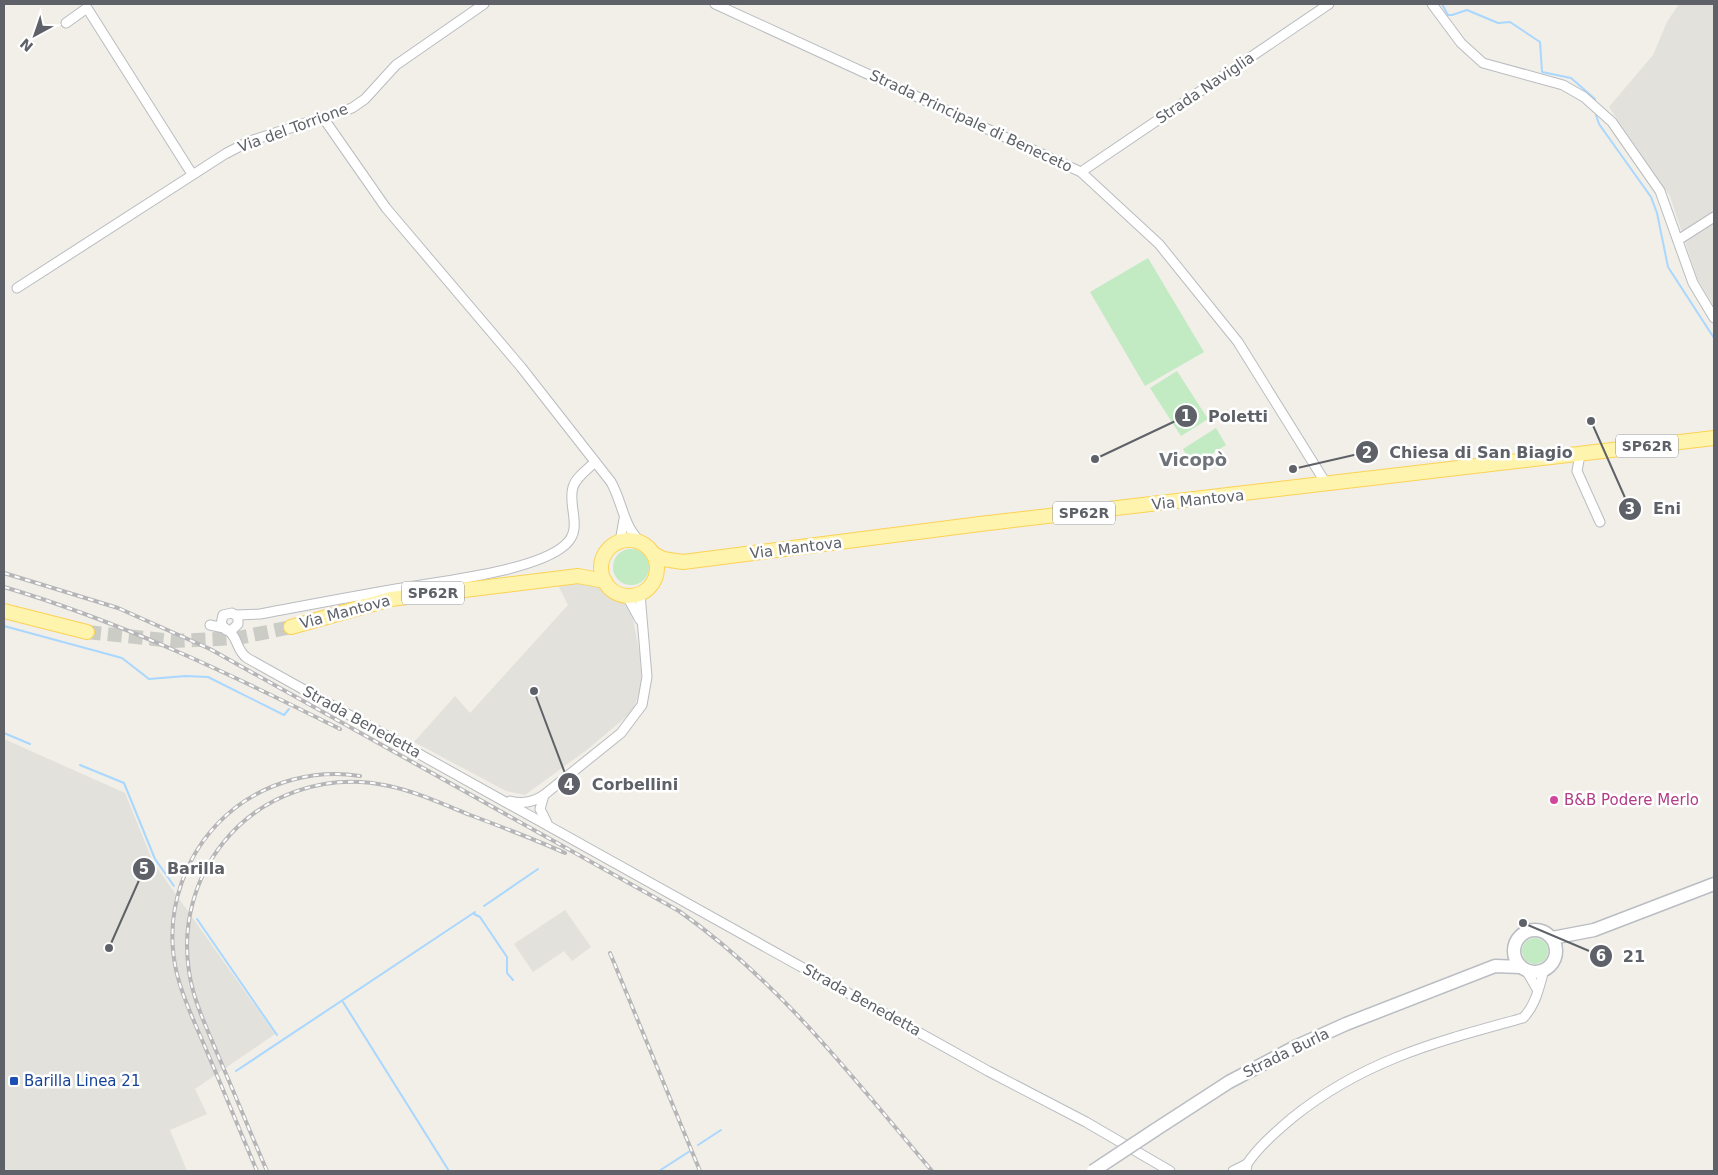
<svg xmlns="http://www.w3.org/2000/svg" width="1718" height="1175" font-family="'DejaVu Sans',sans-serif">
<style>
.industrial{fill:#e2e1db}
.green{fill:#c2eac3}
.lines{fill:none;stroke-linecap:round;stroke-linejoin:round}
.stream{stroke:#a9d7ff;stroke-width:2}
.primary-tunnel{stroke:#ccccc7;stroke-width:14;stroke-dasharray:14 7;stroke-linecap:butt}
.minor-casing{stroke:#b9bcc1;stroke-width:11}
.secondary-casing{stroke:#babdc3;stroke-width:15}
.primary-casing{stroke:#fcd255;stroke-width:16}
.minor{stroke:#fff;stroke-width:9}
.secondary{stroke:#fff;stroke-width:12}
.primary{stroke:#fff4ae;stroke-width:14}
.rail-casing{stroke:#b6b6b8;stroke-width:4}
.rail{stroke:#fff;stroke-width:2;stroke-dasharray:5.5;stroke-linecap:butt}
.secondary-bridge-casing{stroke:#babdc3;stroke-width:15;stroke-linecap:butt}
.secondary-bridge{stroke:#fff;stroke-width:12}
.hotel-dot{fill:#d1479c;stroke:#fff;stroke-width:2}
.transit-dot{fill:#1a4fb4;stroke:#fff;stroke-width:2}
.labels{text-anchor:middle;stroke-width:5;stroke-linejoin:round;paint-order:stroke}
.shield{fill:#fff;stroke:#8e9195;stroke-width:1}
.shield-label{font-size:14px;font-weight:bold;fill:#5e6268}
.street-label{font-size:15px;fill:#5e6268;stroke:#fff}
.hotel-label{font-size:15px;fill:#b23c85;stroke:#fff;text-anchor:start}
.transit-label{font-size:15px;fill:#164399;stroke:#fff;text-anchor:start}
.quarter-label{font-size:18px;font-weight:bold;fill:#6f747a;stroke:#fff}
.leader{fill:none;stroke:#5e6268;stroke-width:2}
.callout-dot{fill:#5e6268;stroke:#fff;stroke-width:2}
.mark-label{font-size:15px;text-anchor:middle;font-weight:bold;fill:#fff}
.callout-label{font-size:16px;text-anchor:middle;font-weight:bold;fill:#5e6268;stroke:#fff;stroke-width:5;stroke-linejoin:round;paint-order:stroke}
</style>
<rect width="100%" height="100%" fill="#f1efe7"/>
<!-- industrial -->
<g class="industrial">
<polygon points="1679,4 1714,4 1714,306 1697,278 1670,196 1609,107 1653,55 1667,22"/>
<polygon points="581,579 601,586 631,608 640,656 642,684 633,711 588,749 525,795 506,791 414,742 455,696 470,713 568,605 558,585"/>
<polygon points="4,739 125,793 153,862 275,1034 195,1089 207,1114 170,1130 187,1171 4,1171"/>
<polygon points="565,910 591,947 572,961 564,951 533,972 514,944"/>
</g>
<!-- green -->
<g class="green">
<polygon points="1148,258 1204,352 1145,386 1090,292"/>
<polygon points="1177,371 1208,419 1181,436 1150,388"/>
<polygon points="1216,428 1226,445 1193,466 1183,449"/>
<circle cx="631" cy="567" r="18"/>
<circle cx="1535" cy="951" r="13"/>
</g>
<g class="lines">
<!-- stream -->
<g class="stream">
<polyline points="1442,4 1448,15 1452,15 1467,10 1498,23 1510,22 1540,42 1542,72 1571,78 1595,99"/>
<polyline points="1596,115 1599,124 1651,197 1657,213 1668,267 1714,338"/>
<polyline points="4,626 122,658 149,679 186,676 208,677 284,715 289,709"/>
<polyline points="4,733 30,744"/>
<polyline points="80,765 124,783 155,859 174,886"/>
<polyline points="484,906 538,869"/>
<polyline points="474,914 480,917 507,957 507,973 513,980"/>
<polyline points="197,919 277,1035"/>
<polyline points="343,1002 449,1171"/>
<polyline points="236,1071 475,912"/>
<polyline points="698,1145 721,1130"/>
<polyline points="659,1171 690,1151"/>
</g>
<!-- primary-tunnel -->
<polyline class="primary-tunnel" points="87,632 174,641 238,638 291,627"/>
<defs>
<g id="minor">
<polyline points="715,4 1081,172 1159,244 1238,342 1327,485"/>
<polyline points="1432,4 1461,43 1483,63 1563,85 1584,97 1612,122 1660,191 1693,283 1714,318"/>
<polyline points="66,23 87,8 192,174"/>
<path d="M324 119 386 208 521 367 611 482C623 503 623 528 643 544"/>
<polyline points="1081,172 1329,4"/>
<polyline points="1678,240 1714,217"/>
<polyline points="17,288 225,154 250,141 352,108 365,99 396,65 484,4"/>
<polyline points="1580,455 1577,471 1600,522"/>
<polyline points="620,542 624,519"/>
<polyline points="627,596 640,620"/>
<path d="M236 615 260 614C308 605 355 596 402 588 442 581 536 571 565 545 584 529 567 506 573 487 576 477 588 469 595 462"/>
<polyline points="210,625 224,628"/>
<path d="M226 630H232L238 624V617L232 613 223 615 221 624C224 628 227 629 231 633 238 640 237 651 247 658L988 1071 1086 1122 1170 1171"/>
<path d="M510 801C522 804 534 802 544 795"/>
<polyline points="547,823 540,809 544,795 621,733 642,705 647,677 640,594"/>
<polyline points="1526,970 1537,989"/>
<path d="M1247 1164C1259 1146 1276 1132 1292 1118 1364 1060 1436 1042 1523 1018 1536 1005 1539 987 1544 970"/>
<polyline points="1233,1171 1247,1164 1246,1171"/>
</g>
<g id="secondary">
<circle cx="1535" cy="951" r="21"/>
<polyline points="1552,938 1594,930 1714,884"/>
<polyline points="1155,1130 1229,1082 1297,1046 1346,1024 1495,966 1521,967"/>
</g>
<g id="primary">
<circle cx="629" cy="568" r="28"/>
<polyline points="654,554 663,559 683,562 980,524 1714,438"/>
<polyline points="4,611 87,632"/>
<polyline points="291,627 391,599 578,576 605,581"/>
</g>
</defs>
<!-- minor casing -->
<use href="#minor" class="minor-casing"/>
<!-- secondary casing -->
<use href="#secondary" class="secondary-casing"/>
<!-- primary casing -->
<use href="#primary" class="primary-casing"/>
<!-- minor -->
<use href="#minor" class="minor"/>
<!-- secondary -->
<use href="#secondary" class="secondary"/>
<!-- primary -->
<use href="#primary" class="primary"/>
<defs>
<g id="rail">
<path d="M4 573 118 608 210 649 679 911C780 982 853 1078 932 1171"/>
<path d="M4 587C122 622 230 674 340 729"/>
<polyline points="610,953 700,1171"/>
<path d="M257 1171C241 1134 226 1096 210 1059 199 1031 184 1003 177 974 162 913 185 847 235 808 270 781 316 769 360 776"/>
<path d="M267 1171C250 1132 234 1092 217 1053 206 1026 193 1000 189 971 182 926 194 879 223 843 262 794 327 772 389 786 417 792 443 804 470 815 502 827 534 839 565 853"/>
</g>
</defs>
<!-- rail casing -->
<use href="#rail" class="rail-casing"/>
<!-- rail -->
<use href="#rail" class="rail"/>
<defs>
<polyline id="secondary-bridge" points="1093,1171 1155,1130"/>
</defs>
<!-- secondary-bridge casing -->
<use href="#secondary-bridge" class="secondary-bridge-casing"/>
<!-- secondary-bridge -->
<use href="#secondary-bridge" class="secondary-bridge"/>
</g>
<!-- markers -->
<circle class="hotel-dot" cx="1554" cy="800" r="5"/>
<rect class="transit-dot" x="9" y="1076" width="10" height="10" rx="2.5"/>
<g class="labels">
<!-- shield labels -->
<g class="shield">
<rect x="1616" y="434.5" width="62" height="23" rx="4"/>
<rect x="1053" y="501.5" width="62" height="23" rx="4"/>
<rect x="402" y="581.5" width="62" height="23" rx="4"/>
</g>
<g class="shield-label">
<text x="1647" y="451">SP62R</text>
<text x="1084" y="518">SP62R</text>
<text x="433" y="598">SP62R</text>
</g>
<!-- street labels -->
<g class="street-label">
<text transform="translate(1205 88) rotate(-34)" y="5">Strada Naviglia</text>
<text transform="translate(971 121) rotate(25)" y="5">Strada Principale di Beneceto</text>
<text transform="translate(293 128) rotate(-20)" y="5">Via del Torrione</text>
<text transform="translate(1198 500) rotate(-6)" y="5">Via Mantova</text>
<text transform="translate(796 548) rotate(-7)" y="5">Via Mantova</text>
<text transform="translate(345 612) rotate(-15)" y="5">Via Mantova</text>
<text transform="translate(362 722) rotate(29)" y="5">Strada Benedetta</text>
<text transform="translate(862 1000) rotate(29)" y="5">Strada Benedetta</text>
<text transform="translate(1286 1053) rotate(-26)" y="5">Strada Burla</text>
</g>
<!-- hotel labels -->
<g class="hotel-label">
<text x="1564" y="805">B&amp;B Podere Merlo</text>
</g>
<!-- transit labels -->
<g class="transit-label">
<text x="24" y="1086">Barilla Linea 21</text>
</g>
<!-- quarter labels -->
<g class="quarter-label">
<text x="1193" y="466">Vicopò</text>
</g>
</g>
<!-- callouts -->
<path class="leader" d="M1095 459L1186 416M1293 469L1367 452M1591 421L1630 509M534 691L569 784M109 948L144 869M1523 923L1601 956"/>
<g class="callout-dot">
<circle cx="1095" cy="459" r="5"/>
<circle cx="1293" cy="469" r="5"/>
<circle cx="1591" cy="421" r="5"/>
<circle cx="534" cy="691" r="5"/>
<circle cx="109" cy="948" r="5"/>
<circle cx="1523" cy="923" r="5"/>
<circle cx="1186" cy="416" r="12"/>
<circle cx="1367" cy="452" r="12"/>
<circle cx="1630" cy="509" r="12"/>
<circle cx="569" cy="784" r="12"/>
<circle cx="144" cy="869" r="12"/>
<circle cx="1601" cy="956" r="12"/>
</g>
<g class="mark-label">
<text x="1186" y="421">1</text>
<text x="1367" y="458">2</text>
<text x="1630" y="514">3</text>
<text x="569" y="790">4</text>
<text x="144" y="874">5</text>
<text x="1601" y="961">6</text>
</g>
<g class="callout-label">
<text x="1238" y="422">Poletti</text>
<text x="1481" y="458">Chiesa di San Biagio</text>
<text x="1667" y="514">Eni</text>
<text x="635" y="790">Corbellini</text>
<text x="196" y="874">Barilla</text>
<text x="1634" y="962">21</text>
</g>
<!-- border -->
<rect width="1718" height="1175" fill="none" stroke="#5e6268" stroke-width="10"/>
<!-- north arrow -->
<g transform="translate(35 35) rotate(220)" stroke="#ffffff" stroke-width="4" paint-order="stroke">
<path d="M0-4L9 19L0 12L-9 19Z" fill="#5e6268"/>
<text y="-8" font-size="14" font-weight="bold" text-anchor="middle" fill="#5e6268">N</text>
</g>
</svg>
